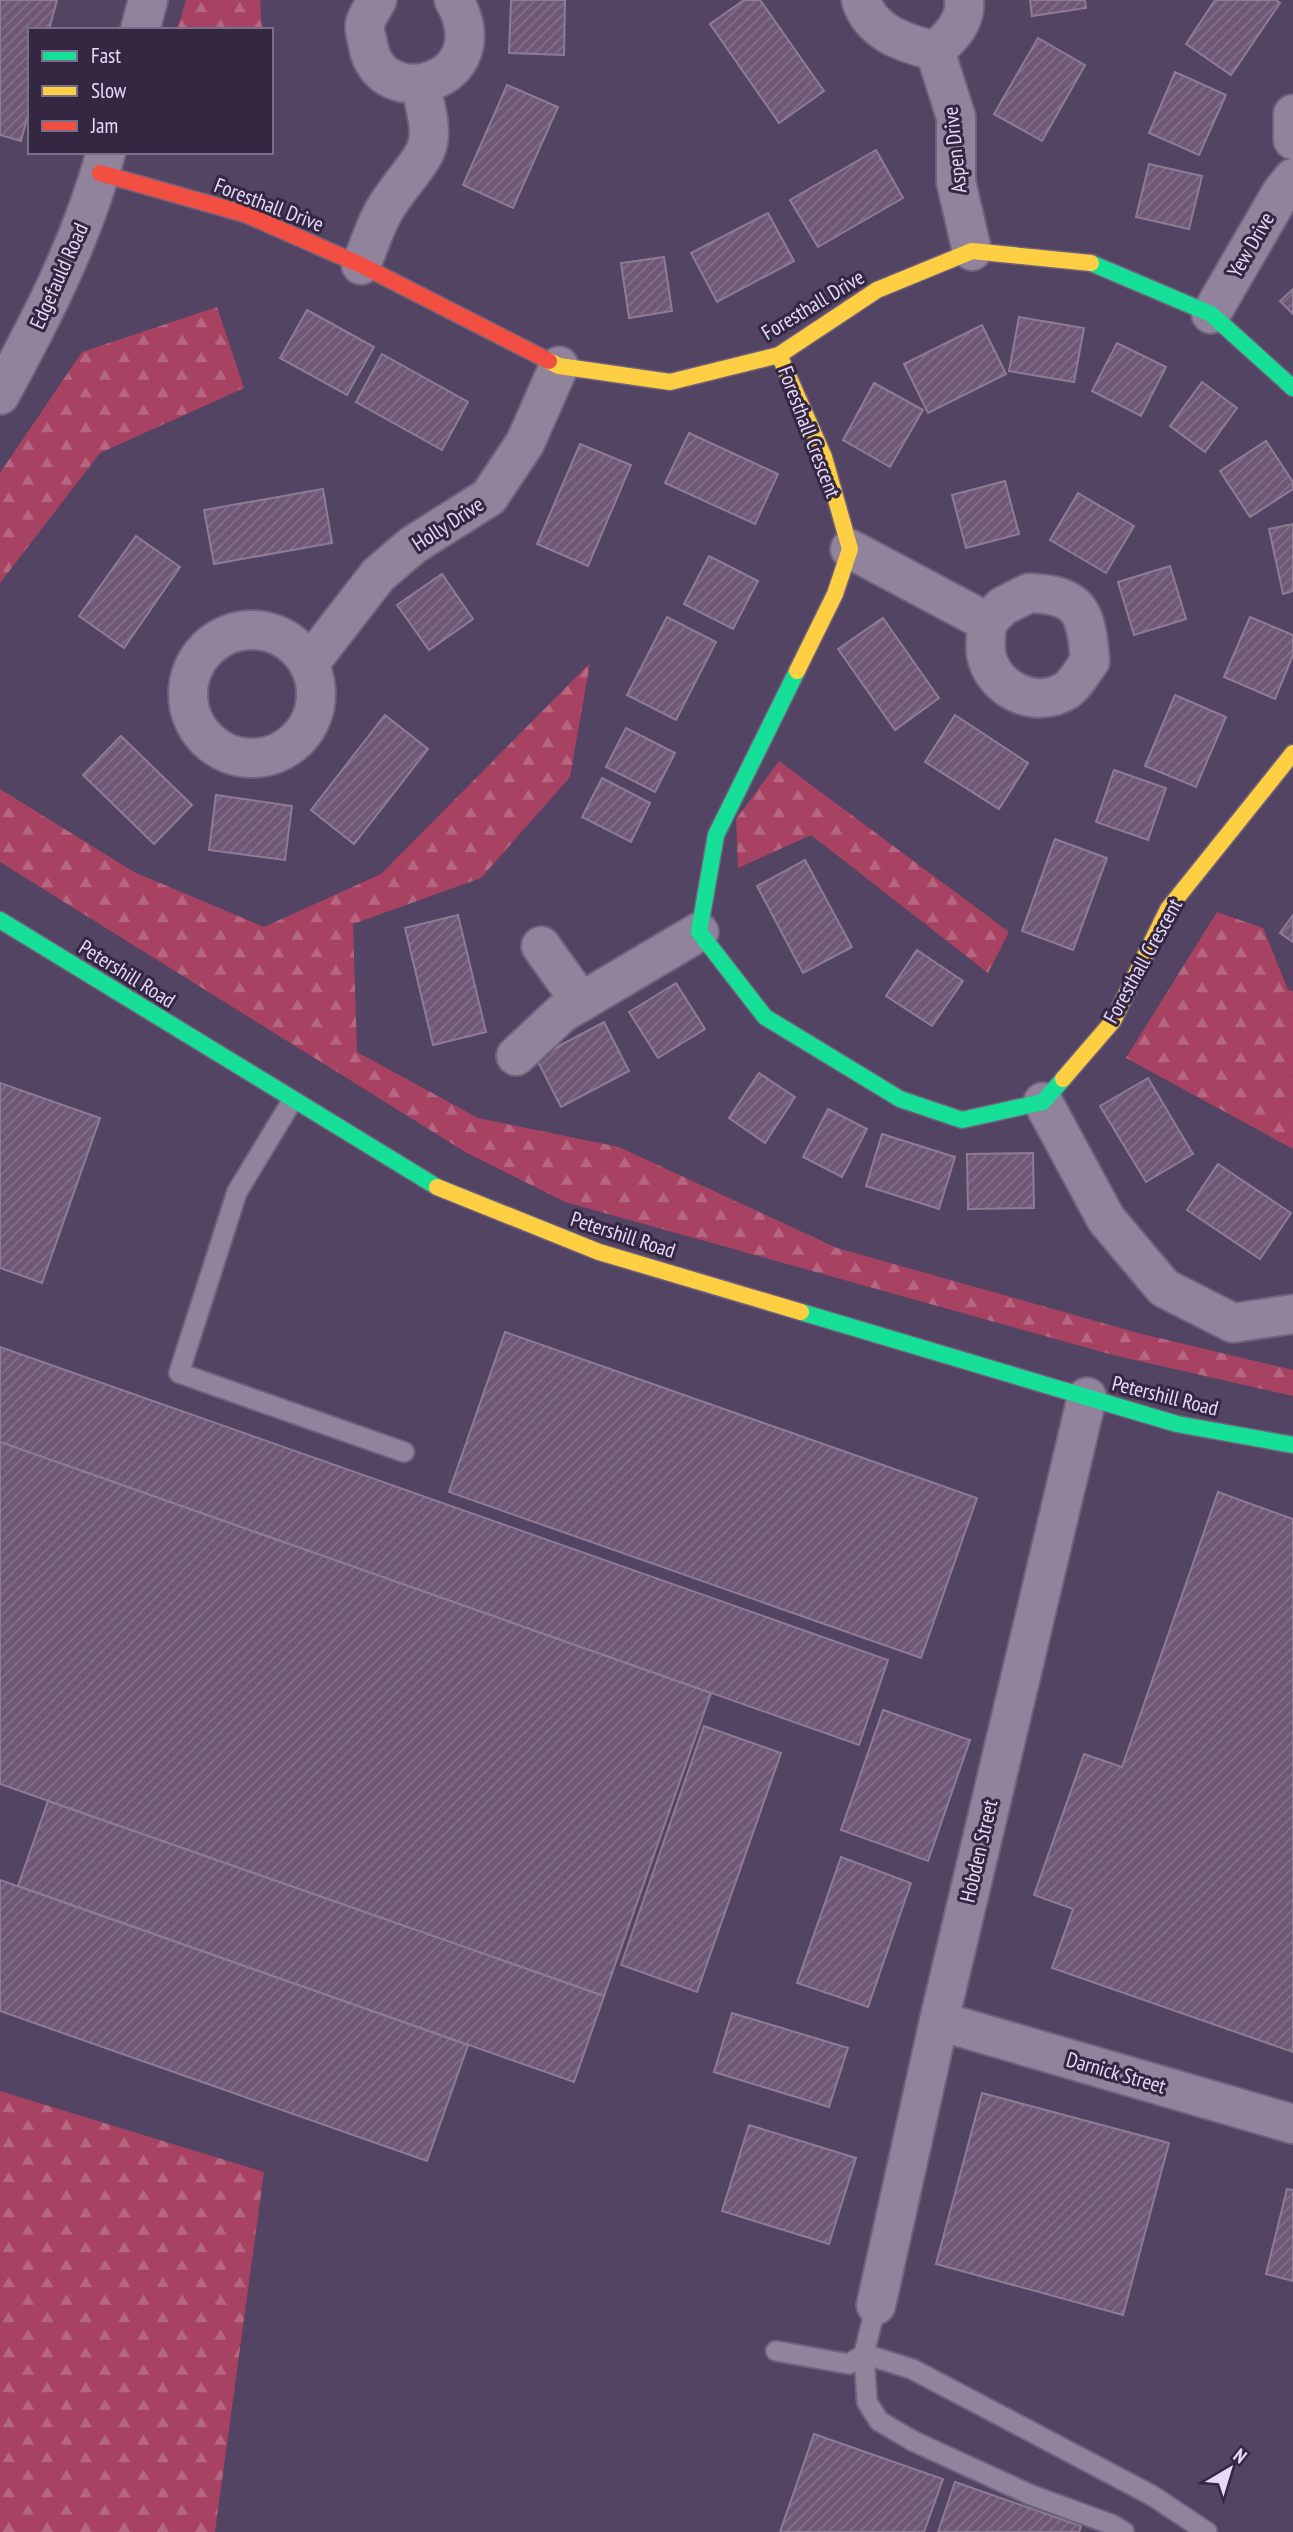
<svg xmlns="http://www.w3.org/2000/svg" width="1293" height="2532" font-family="'PT Sans Narrow',sans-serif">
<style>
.forest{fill:url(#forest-firs)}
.building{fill:url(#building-hatch);stroke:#8d7c94;stroke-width:2}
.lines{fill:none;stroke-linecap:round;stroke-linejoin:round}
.lane-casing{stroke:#6f627c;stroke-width:23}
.street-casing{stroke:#6f627c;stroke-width:42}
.fast-casing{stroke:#6f627c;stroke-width:19}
.slow-casing{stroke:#6f627c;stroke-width:19}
.jam-casing{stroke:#6f627c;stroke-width:19}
.lane{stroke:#90839b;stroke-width:19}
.street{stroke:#90839b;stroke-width:38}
.fast{stroke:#16e098;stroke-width:16}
.slow{stroke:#ffcf43;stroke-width:16}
.jam{stroke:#f24e42;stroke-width:16}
.labels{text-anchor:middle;stroke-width:6;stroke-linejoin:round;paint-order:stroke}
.street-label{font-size:21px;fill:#e8d9fb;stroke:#332741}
</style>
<defs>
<pattern id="forest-firs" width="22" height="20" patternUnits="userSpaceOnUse" patternTransform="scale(1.75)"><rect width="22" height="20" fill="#a74263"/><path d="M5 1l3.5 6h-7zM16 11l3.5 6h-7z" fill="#b76682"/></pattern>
<pattern id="building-hatch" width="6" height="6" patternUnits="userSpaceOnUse" patternTransform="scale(1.75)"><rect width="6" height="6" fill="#6e5876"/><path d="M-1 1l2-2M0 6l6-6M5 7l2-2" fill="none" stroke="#836f8a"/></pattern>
</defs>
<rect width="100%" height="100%" fill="#544463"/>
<!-- forest -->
<g class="forest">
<polygon points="186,0 260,0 262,30 177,30"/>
<polygon points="217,307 244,388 100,453 0,583 0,473 82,352"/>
<polygon points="590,663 570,777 481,878 353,924 357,1052 478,1118 619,1147 837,1248 1138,1333 1293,1370 1293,1396 1113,1355 565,1202 467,1153 0,862 0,789 134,872 264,927 381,874"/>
<polygon points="779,761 1009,932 988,973 811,835 738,868 736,819"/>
<polygon points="1217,912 1263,928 1288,990 1293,991 1293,1149 1126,1058"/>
<polygon points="0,2091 264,2172 215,2532 0,2532"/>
</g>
<!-- building -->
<g class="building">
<polygon points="0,0 57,0 49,30 30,30 30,106 21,141 0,135"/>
<polygon points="511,0 565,0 564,55 509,53"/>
<polygon points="744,0 760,0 824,91 779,123 710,24"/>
<polygon points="1030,0 1085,0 1086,8 1032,16"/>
<polygon points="1215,0 1276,0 1280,3 1231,75 1186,44"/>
<polygon points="1038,38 1085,65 1042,141 994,114"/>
<polygon points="1175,72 1226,95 1199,155 1149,133"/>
<polygon points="507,85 558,107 513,208 463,185"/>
<polygon points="876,150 903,198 818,247 790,200"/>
<polygon points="1149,164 1202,176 1189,229 1136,217"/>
<polygon points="768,213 794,261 717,302 691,253"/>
<polygon points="664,257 672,311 629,318 621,263"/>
<polygon points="1293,289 1293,314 1280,301"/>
<polygon points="307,310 374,347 347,395 280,358"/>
<polygon points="1019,317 1084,328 1074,382 1009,371"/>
<polygon points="982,325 1006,374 928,413 904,364"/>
<polygon points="1117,343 1166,367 1141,416 1092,391"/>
<polygon points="382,354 468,402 442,450 356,402"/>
<polygon points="1202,382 1237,408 1205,452 1170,426"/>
<polygon points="874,383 923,410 890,467 843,440"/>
<polygon points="689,433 778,474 755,524 665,483"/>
<polygon points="1266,441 1293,482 1293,489 1250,517 1220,471"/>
<polygon points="580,444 631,465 588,566 537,544"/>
<polygon points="1005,481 1019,534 966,548 952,495"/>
<polygon points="323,489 332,543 214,564 204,510"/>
<polygon points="1078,493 1134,526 1106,573 1050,540"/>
<polygon points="1293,524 1293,591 1283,594 1269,529"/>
<polygon points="136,536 180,567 124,648 79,616"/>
<polygon points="709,556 758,581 733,629 684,604"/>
<polygon points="1170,566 1186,619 1134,635 1118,582"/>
<polygon points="442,574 473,619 429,650 397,605"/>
<polygon points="667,617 716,642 676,720 627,695"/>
<polygon points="1250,617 1293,635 1293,655 1275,699 1224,677"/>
<polygon points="883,618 939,698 895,730 838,649"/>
<polygon points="1175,695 1226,717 1196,787 1145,766"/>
<polygon points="385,715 428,749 354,844 311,810"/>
<polygon points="955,715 1028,763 999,809 925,762"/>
<polygon points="626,728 675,753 655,792 606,767"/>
<polygon points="121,736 192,805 154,844 83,775"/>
<polygon points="1114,770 1166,788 1148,840 1096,822"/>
<polygon points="602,778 650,803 631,842 582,817"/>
<polygon points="216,795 292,806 285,860 209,850"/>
<polygon points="1055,839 1107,858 1073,950 1022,931"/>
<polygon points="805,860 852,947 803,973 757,886"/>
<polygon points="458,915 486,1032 433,1045 405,928"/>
<polygon points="1293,915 1293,942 1280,933"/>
<polygon points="917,950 963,981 932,1026 886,996"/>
<polygon points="676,983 705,1029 658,1058 629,1012"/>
<polygon points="604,1022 629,1071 561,1107 536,1058"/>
<polygon points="759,1073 795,1097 765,1143 729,1118"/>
<polygon points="1148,1078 1193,1154 1146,1182 1100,1106"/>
<polygon points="0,1083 100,1118 42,1283 0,1268"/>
<polygon points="828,1109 867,1129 842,1177 803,1157"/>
<polygon points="882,1134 955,1157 939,1209 866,1186"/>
<polygon points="1033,1153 1034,1208 968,1209 967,1154"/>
<polygon points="1218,1164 1291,1213 1260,1259 1187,1210"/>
<polygon points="505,1332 977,1498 921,1658 449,1492"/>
<polygon points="0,1347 888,1660 859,1745 0,1442"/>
<polygon points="0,1442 711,1693 604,1996 0,1784"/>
<polygon points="1218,1492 1293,1519 1293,2052 1052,1968 1073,1909 1034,1895 1084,1754 1122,1767"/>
<polygon points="883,1710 970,1740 928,1861 841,1830"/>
<polygon points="704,1726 781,1753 697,1992 621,1965"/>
<polygon points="48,1801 604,1996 574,2082 18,1886"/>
<polygon points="841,1857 911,1883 868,2007 797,1983"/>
<polygon points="0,1880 468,2045 427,2161 0,2011"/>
<polygon points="732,2013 848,2048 829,2107 714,2072"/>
<polygon points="982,2093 1169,2143 1123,2315 936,2264"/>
<polygon points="749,2125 856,2158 829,2244 722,2211"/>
<polygon points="1287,2189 1293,2190 1293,2281 1266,2274"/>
<polygon points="814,2434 943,2479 924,2532 780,2532"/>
<polygon points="955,2482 1081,2526 1079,2532 938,2532"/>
</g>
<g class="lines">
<defs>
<g id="lane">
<polyline points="292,1101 237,1192 179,1373 404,1452"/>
<polyline points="776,2351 849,2364 864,2354 876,2305"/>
<polyline points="1124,2532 1113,2525 1031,2495 913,2441 879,2421 867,2402 864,2354 912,2369 1153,2496 1207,2532"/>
</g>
<g id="street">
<path d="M377 0C373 7 367 16 365 24 364 30 367 39 368 45 379 115 501 84 454 0"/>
<path d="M861 0C871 33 904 43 935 51"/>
<polyline points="140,30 148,0"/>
<polyline points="935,51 956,117 956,182 972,251"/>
<path d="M935 51C950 38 967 21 964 0"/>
<polyline points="1293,114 1293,140"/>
<path d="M361 265C370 244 377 219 390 201 427 148 439 154 420 85"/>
<polyline points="1211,314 1281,193 1293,178"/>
<path d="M0 395C43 316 82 240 106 152"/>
<polyline points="850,549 987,622"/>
<path d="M1029 593C1082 595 1086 613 1090 661 1083 670 1076 684 1067 690 1036 710 993 690 986 654 985 644 986 632 987 622L1003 606Z"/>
<circle cx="252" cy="694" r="64"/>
<polyline points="309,664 378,575 413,545 489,497 525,443 559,366"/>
<polyline points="541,946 581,1002"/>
<polyline points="516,1056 562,1013 699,932"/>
<polyline points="1043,1102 1106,1219 1164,1288 1233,1323 1293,1314"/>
<polyline points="939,2021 1293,2124"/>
<polyline points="876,2305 939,2021 1087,1397"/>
</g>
<g id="fast">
<polyline points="1091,263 1211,314 1293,388"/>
<polyline points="797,671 716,835 699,932 765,1017 900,1099 962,1120 1043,1102 1063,1079"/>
<polyline points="0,920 437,1187"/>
<polyline points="801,1312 1177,1424 1293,1445"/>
</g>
<g id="slow">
<polyline points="779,355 824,457 850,549 835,594 797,671"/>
<polyline points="549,361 559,366 670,382 779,355 877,290 972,251 1091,263"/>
<polyline points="1063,1079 1113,1021 1168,909 1293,753"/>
<polyline points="437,1187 599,1252 801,1312"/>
</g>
<polyline id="jam" points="100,173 245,214 361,265 549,361"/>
</defs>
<!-- lane casing -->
<use href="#lane" class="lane-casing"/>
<!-- street casing -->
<use href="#street" class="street-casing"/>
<!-- fast casing -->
<use href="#fast" class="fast-casing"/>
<!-- slow casing -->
<use href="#slow" class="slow-casing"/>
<!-- jam casing -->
<use href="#jam" class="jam-casing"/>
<!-- lane -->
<use href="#lane" class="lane"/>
<!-- street -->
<use href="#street" class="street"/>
<!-- fast -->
<use href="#fast" class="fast"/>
<!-- slow -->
<use href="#slow" class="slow"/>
<!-- jam -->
<use href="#jam" class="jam"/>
</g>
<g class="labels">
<!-- street labels -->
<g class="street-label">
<text transform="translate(955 150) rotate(-96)" y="7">Aspen Drive</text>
<text transform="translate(269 205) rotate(21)" y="7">Foresthall Drive</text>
<text transform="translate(1251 245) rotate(-60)" y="7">Yew Drive</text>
<text transform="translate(59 276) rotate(-66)" y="7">Edgefauld Road</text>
<text transform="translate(813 305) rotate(-31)" y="7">Foresthall Drive</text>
<text transform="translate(809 432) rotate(69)" y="7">Foresthall Crescent</text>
<text transform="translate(448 524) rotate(-33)" y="7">Holly Drive</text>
<text transform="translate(1143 961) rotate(-61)" y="7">Foresthall Crescent</text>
<text transform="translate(127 974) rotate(32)" y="7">Petershill Road</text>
<text transform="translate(623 1235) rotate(18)" y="7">Petershill Road</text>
<text transform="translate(1165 1396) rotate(14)" y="7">Petershill Road</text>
<text transform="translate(979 1851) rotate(-77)" y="7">Hobden Street</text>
<text transform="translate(1116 2073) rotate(16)" y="7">Darnick Street</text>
</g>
</g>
<!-- legend -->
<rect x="28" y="28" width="245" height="126" fill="#332741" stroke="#7b6e8b" stroke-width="2"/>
<rect x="42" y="51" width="35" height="10" fill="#16e098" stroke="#7b6e8b" stroke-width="2"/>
<text x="91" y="63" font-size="21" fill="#e8d9fb">Fast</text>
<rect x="42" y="86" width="35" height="10" fill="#ffcf43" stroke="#7b6e8b" stroke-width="2"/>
<text x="91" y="98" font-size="21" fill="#e8d9fb">Slow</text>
<rect x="42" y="121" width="35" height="10" fill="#f24e42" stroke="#7b6e8b" stroke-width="2"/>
<text x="91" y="133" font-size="21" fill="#e8d9fb">Jam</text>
<!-- north arrow -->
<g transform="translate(1230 2469) rotate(38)" stroke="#332741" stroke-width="5" paint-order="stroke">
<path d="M0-5L12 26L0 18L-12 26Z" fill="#e8d9fb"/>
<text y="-10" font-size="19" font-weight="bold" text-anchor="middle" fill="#e8d9fb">N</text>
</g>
</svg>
